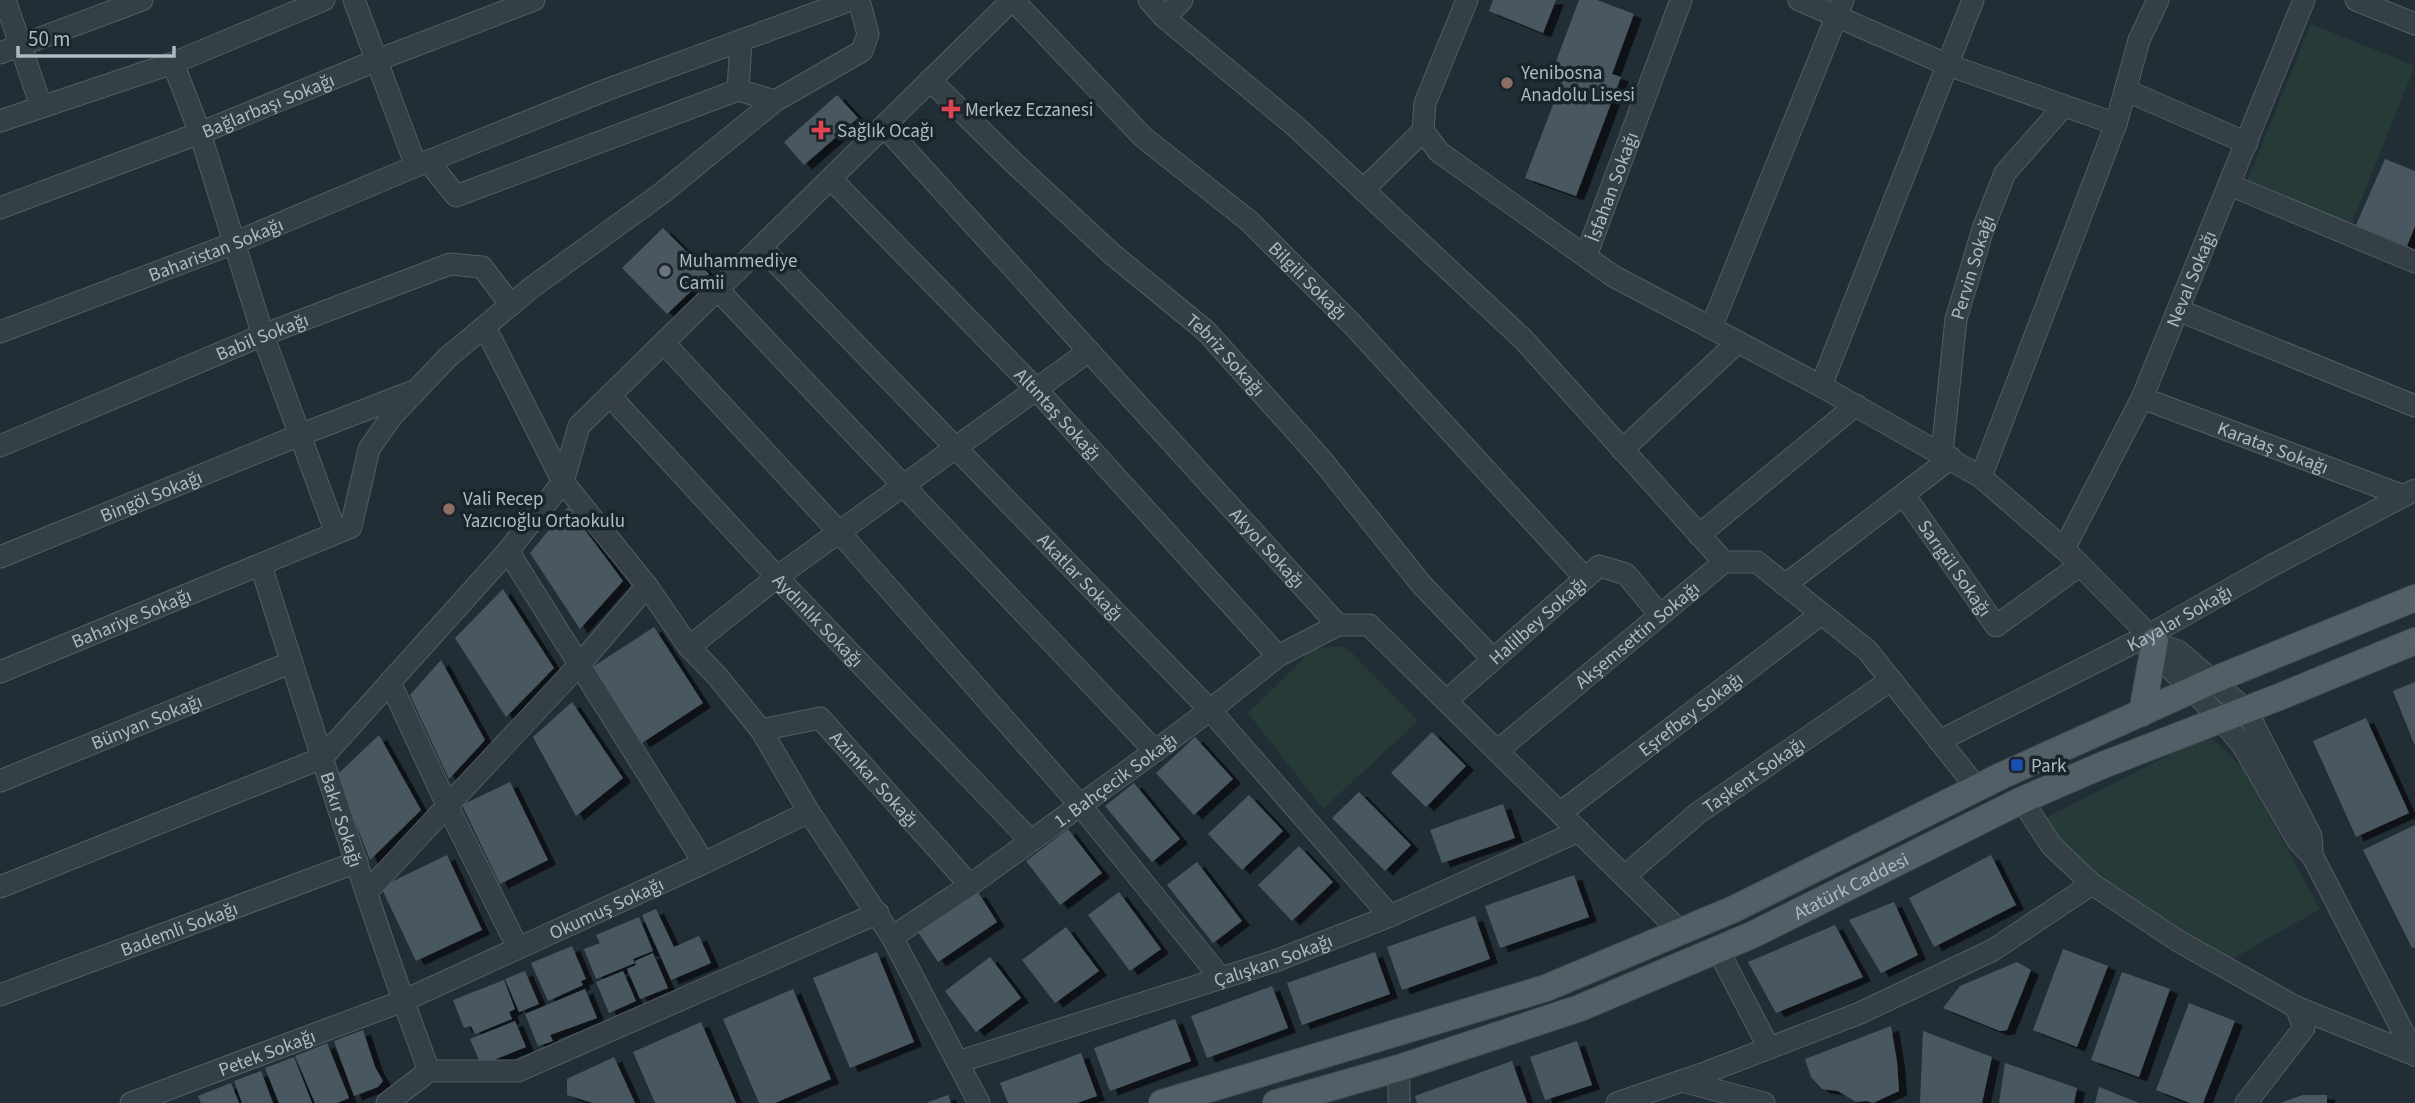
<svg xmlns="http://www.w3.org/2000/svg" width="2415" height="1103" font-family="'Source Sans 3',sans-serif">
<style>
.green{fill:#263b37}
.building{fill:#4a5961;filter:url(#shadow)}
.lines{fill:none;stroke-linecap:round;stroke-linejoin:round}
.minor-casing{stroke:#525d64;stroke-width:23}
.major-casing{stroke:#414b53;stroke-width:28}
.minor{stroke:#353f46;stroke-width:21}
.major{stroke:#535f66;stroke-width:26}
.education-dot{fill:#8d6e63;stroke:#1a242b;stroke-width:2.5}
.health-dot{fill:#e0444e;stroke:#1a242b;stroke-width:2.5}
.worship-dot{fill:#6b7280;stroke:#1a242b;stroke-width:2.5}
.transit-dot{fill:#1a4fb4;stroke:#1a242b;stroke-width:2.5}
.labels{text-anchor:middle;stroke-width:7;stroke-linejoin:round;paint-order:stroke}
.poi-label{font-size:19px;fill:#afbbc3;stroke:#1a242b;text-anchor:start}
.street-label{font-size:19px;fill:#afbbc3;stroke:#1a242b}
</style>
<defs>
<filter id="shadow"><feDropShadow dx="8" dy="4.5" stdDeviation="0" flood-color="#0009"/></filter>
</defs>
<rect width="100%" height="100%" fill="#222e36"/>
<!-- green -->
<g class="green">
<polygon points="2311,24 2415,66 2351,226 2246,184"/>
<polygon points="1341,646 1352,653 1418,721 1323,809 1248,713 1313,649"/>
<polygon points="2208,735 2243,768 2320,909 2232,959 2076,871 2042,820"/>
</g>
<!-- building -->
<g class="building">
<polygon points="1493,0 1556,0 1543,33 1489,11"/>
<polygon points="1579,0 1597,0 1634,14 1612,74 1621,77 1576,196 1525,178 1564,76 1552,72"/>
<polygon points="837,95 858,118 804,165 784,142"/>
<polygon points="2385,159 2415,171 2415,226 2407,246 2356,225"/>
<polygon points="663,228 709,274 667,314 622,268"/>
<polygon points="568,507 623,581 580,629 530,553"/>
<polygon points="503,589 554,668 506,717 455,638"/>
<polygon points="654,627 703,703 642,743 591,668"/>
<polygon points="441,660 485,740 449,779 410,695"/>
<polygon points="2415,682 2415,746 2393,691"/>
<polygon points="572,702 623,778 576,816 533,737"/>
<polygon points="2366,718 2409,813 2356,837 2313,741"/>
<polygon points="1432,732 1466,766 1426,807 1391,773"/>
<polygon points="379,735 421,810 370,860 337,775"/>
<polygon points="1195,737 1233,779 1194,815 1156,773"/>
<polygon points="510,782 548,860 500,884 462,805"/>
<polygon points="1134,783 1180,839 1152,862 1105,806"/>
<polygon points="1359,792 1411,845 1385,871 1332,818"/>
<polygon points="1249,795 1283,831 1242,870 1208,834"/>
<polygon points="1503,804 1515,838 1442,863 1430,830"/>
<polygon points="2415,825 2415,947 2412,948 2363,850"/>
<polygon points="1068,829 1102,873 1060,905 1026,861"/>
<polygon points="1299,846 1333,882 1292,921 1258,885"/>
<polygon points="447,855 482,930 416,961 381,887"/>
<polygon points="1991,855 2016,905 1934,947 1909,898"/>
<polygon points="1197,862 1242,921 1213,943 1167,885"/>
<polygon points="1574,875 1589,917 1500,948 1485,906"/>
<polygon points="978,892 997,922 938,962 918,932"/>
<polygon points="1119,892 1161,949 1130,971 1088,915"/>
<polygon points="1894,902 1918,955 1881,973 1849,920"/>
<polygon points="656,909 674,947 699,936 711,963 671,980 642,915"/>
<polygon points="1475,916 1490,959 1402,990 1387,947"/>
<polygon points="639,917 653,951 633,959 635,963 596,979 584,949 600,943 596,935"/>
<polygon points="1835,925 1863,977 1776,1013 1748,962"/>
<polygon points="1066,927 1099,971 1055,1003 1022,960"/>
<polygon points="572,946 586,979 581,981 583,985 548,1001 531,963"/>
<polygon points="2063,949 2108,966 2077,1047 2033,1030"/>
<polygon points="877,952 914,1042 850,1068 813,978"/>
<polygon points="1375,952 1390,994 1302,1025 1287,983"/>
<polygon points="653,953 668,988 640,999 627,969 636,965 635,961"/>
<polygon points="990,957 1021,998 976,1032 945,991"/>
<polygon points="2017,962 2031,970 2007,1030 2000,1031 1943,1008 1960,986"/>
<polygon points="525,971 539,1004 519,1012 505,979"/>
<polygon points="623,971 636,1001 609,1013 596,982"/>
<polygon points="2122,972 2170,989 2139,1077 2091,1060"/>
<polygon points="504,980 515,1009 509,1012 512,1019 475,1034 471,1026 464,1028 453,1000"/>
<polygon points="1272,986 1288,1028 1207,1058 1191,1016"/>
<polygon points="585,989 597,1018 550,1035 553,1041 538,1046 525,1014"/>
<polygon points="793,989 831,1079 775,1103 759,1103 723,1019"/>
<polygon points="2189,1003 2235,1021 2203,1103 2190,1103 2156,1090"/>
<polygon points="1175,1019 1191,1061 1110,1091 1094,1048"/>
<polygon points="515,1021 526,1047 481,1065 470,1039"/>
<polygon points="701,1022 736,1103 655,1103 633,1052"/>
<polygon points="1891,1026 1897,1062 1899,1091 1873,1103 1867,1101 1856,1102 1838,1091 1822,1089 1811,1077 1805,1059"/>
<polygon points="363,1030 375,1067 383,1081 378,1087 354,1096 334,1041"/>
<polygon points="1923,1031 1992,1057 1982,1103 1920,1103"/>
<polygon points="1577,1041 1592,1085 1545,1100 1530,1057"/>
<polygon points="327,1043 349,1098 337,1103 315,1103 295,1056"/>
<polygon points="1081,1053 1097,1096 1077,1103 1008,1103 1000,1083"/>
<polygon points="294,1057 312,1103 279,1103 265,1068"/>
<polygon points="614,1057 635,1103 593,1103 567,1095 567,1079"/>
<polygon points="1512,1061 1527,1103 1417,1103 1415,1096"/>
<polygon points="2005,1063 2077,1088 2074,1103 1999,1103"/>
<polygon points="261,1071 273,1103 242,1103 234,1081"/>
<polygon points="231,1083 239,1103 201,1103 198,1096"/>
<polygon points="2099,1087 2139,1103 2095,1103"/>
<polygon points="948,1095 951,1103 926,1103"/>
<polygon points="2303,1095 2327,1095 2327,1103 2280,1103"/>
</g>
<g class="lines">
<defs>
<g id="minor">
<polyline points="5,0 41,106"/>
<polyline points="354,0 416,166"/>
<path id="s1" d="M1013 0 1143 137 1249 221 1352 324 1585 578"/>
<polyline points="1149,0 1165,18 1295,126 1523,339 1724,562"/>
<polyline points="1467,0 1425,103 1423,131 1439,152 1613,276 1821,386 1981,477 2064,549 2158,644 2163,661 2221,719 2243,746 2298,841 2313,857 2415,1055"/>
<polyline points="1799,0 1948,65 2116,124"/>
<polyline points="2356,0 2415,24"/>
<polyline points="1165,18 1182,0"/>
<polyline points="0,53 142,0"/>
<polyline points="173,63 200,133 263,335 336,533"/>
<path id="s2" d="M930 80 1014 163 1112 254 1206 331 1321 459 1422 585 1493 659"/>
<polyline points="738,90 741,40"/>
<polyline points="2125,90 2247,143"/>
<polyline points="0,121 173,63 324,0"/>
<path id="s3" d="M884 126 1338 625H1369L1681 932"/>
<polyline points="428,161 456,196 738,90 775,101"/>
<path id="s4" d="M831 179 1036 389 1278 656"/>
<polyline points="2230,185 2415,262"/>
<polyline points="1363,190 1423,131"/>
<path id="s5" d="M0 208 200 133 375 61 534 0"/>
<path id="s6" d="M762 248 1210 710 1390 916"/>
<path id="s7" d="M1586 256 1681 0"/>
<polyline points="718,290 1155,751"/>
<polyline points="2178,310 2415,406"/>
<polyline points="1711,328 1843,0"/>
<path id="s8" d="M0 332 234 243 416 166 606 90 851 0"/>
<polyline points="664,343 839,532 1080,805 1220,977"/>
<polyline points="1821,386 1973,0"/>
<path id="s9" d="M610 396 777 577 1031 841"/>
<path id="s10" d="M2142 398 2404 496"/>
<path id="s11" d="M0 446 263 335 450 264 482 267 511 305"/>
<polyline points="1622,450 1738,342"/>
<path id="s12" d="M1942 453 1956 319 1983 229 2005 173 2064 106"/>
<polyline points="1981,477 2116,124 2139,40 2158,0"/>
<path id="s13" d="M1904 495 1996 626 2079 566"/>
<polyline points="1699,535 1856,405"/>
<path id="s14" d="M2064 549 2142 398 2304 0"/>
<polyline points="508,551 704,863"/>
<path id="s15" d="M0 557 300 435 411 392"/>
<path id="s16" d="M261 566C315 735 367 904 429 1071"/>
<polyline points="1785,585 1951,458"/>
<polyline points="2158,644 2178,651 2246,710 2311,836 2312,850"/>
<polyline points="689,647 777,577 1089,351"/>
<path id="s17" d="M0 672 351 527 369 449 392 416 448 357 531 288 662 193 775 101 862 51 868 34 859 0"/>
<polyline points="390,682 447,805 518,948"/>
<path id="s18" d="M1446 701 1599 566 1626 574 1660 615"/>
<path id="s19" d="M761 730 820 718 970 885"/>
<path id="s20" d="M1939 741 2149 635 2271 566 2415 490"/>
<path id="s21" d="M1497 751 1724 562H1757L1867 650 1977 788"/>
<path id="s22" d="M0 781 292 662"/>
<polyline points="2022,800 2051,845 2092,884 2180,942 2296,1007 2304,1028 2246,1103"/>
<path id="s23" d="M1560 813 1821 614"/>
<path id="s24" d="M1625 876 1698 813 1891 680"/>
<polyline points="0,887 322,758 508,551 563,482 485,327"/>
<polyline points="367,892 579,665 647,586"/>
<path id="s25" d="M892 937 970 885 1155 751 1210 710 1278 656 1338 625"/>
<polyline points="1718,950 1769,1048"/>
<path id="s26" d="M0 995 357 862"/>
<polyline points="2296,1007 2415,1055"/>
<path id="s27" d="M958 1062 1275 961 1390 916 1579 831"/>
<polyline points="1682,1081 1764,1103"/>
<path id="s28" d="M131 1103 403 1001 704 863 809 812"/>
<polyline points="387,1103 429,1071 518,1071 878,913"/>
<polyline points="979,1103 892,937 809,812 761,730 718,677 689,647 647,586 563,482 579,426 1012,0"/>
<polyline points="1399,1103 1399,1068"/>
<polyline points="1617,1103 1702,1074 1860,1013 1993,950 2092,884"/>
</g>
<g id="major">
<polyline points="2142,713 2155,641"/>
<polyline points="1162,1103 1546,988 1734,909 2003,775 2214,680 2415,598"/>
<path id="s29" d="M1276 1103 1399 1068 1580 1008 1752 935 2022 800 2103 765 2279 697 2415 641"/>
</g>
</defs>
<!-- minor casing -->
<use href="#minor" class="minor-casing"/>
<!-- major casing -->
<use href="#major" class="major-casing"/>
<!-- minor -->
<use href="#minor" class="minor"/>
<!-- major -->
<use href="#major" class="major"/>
</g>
<!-- markers -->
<g class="education-dot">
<circle cx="1507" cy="83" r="7"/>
<circle cx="449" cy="509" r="7"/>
</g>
<g class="health-dot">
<path d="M947.5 98.5h7v7h7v7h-7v7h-7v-7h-7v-7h7z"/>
<path d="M817.5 119.5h7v7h7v7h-7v7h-7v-7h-7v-7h7z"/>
</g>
<circle class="worship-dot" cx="665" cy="271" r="7"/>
<rect class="transit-dot" x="2010" y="758" width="14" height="14" rx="3.5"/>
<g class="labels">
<!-- poi labels -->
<g class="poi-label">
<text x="1521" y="79">Yenibosna<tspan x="1521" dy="22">Anadolu Lisesi</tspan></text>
<text x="965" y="116">Merkez Eczanesi</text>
<text x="837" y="137">Sağlık Ocağı</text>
<text x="679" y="267">Muhammediye<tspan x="679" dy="22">Camii</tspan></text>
<text x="463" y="505">Vali Recep<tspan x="463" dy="22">Yazıcıoğlu Ortaokulu</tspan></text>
<text x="2031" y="772">Park</text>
</g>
<!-- street labels -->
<g class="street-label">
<text dy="7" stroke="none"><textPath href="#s5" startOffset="287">Bağlarbaşı Sokağı</textPath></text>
<text dy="7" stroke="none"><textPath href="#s7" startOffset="74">İsfahan Sokağı</textPath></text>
<text dy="7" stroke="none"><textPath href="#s8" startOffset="231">Baharistan Sokağı</textPath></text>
<text dy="7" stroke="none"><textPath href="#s12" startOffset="189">Pervin Sokağı</textPath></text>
<text dy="7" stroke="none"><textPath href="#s14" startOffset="299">Neval Sokağı</textPath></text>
<text dy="7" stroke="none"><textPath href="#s1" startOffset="408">Bilgili Sokağı</textPath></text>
<text dy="7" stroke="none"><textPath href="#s11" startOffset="284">Babil Sokağı</textPath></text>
<text dy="7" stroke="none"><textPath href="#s2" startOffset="404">Tebriz Sokağı</textPath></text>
<text dy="7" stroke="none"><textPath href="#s4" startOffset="327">Altıntaş Sokağı</textPath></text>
<text dy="7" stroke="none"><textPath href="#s10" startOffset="140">Karataş Sokağı</textPath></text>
<text dy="7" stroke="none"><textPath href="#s15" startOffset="163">Bingöl Sokağı</textPath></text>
<text dy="7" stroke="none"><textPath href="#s3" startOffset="570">Akyol Sokağı</textPath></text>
<text dy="7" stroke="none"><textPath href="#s13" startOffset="89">Sarıgül Sokağı</textPath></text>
<text dy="7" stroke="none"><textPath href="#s6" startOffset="458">Akatlar Sokağı</textPath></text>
<text dy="7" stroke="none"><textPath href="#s20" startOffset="270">Kayalar Sokağı</textPath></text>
<text dy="7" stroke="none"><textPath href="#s17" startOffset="142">Bahariye Sokağı</textPath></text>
<text dy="7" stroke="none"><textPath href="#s9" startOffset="306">Aydınlık Sokağı</textPath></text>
<text dy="7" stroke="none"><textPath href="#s18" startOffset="122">Halilbey Sokağı</textPath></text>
<text dy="7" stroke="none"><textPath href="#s21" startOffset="182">Akşemsettin Sokağı</textPath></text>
<text dy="7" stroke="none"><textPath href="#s23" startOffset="164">Eşrefbey Sokağı</textPath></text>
<text dy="7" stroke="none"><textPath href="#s22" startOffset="158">Bünyan Sokağı</textPath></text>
<text dy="7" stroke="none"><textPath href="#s24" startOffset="164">Taşkent Sokağı</textPath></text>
<text dy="7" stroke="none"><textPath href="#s19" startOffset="142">Azimkar Sokağı</textPath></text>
<text dy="7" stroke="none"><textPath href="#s25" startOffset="273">1. Bahçecik Sokağı</textPath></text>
<text dy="7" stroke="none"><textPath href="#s16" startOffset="266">Bakır Sokağı</textPath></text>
<text dy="7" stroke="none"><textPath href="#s29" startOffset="616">Atatürk Caddesi</textPath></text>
<text dy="7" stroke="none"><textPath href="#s28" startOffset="514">Okumuş Sokağı</textPath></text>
<text dy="7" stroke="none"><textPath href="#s26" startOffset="191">Bademli Sokağı</textPath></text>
<text dy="7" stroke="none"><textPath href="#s27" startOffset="331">Çalışkan Sokağı</textPath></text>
<text dy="7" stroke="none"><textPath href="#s28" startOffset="145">Petek Sokağı</textPath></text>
</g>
</g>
<!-- scale -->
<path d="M18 46v10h156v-10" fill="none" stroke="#afbbc3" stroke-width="3.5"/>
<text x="28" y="46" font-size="21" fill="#afbbc3" stroke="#1a242b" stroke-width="5" paint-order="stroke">50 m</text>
</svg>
